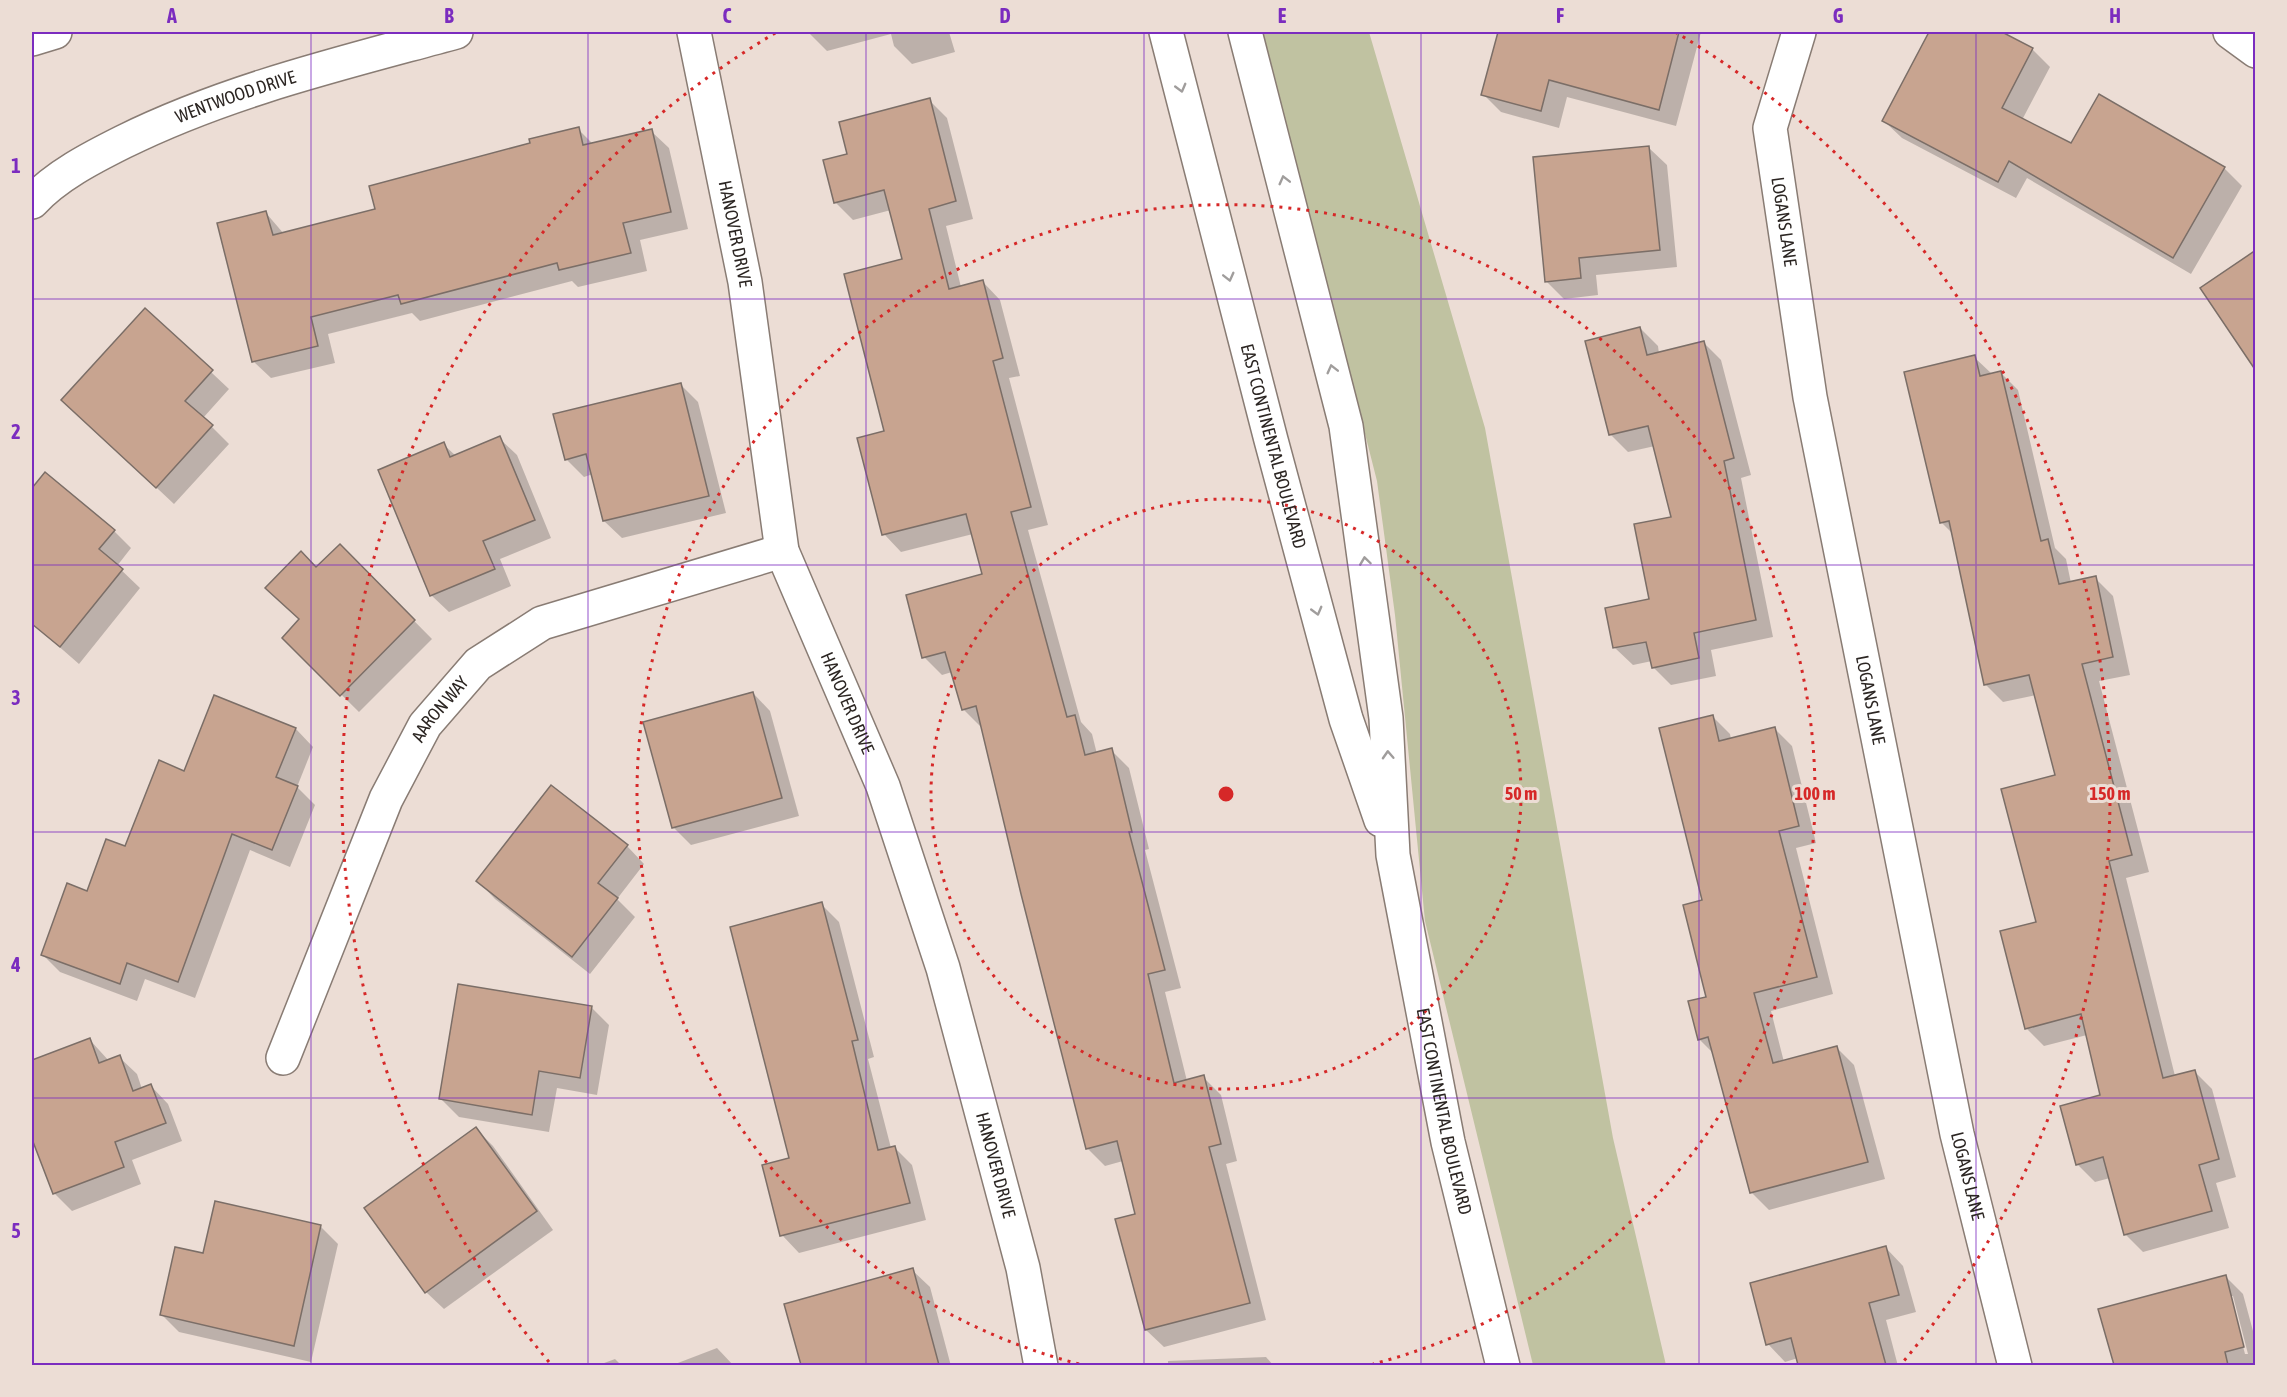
<svg xmlns="http://www.w3.org/2000/svg" width="2287" height="1397" font-family="'Asap Condensed',sans-serif">
<style>
.green{fill:#c0c2a1}
.shadow{fill:#0003;fill-rule:evenodd}
.building{fill:#c8a490;stroke:#7b6e67;stroke-width:1.5}
.lines{fill:none;stroke-linecap:round;stroke-linejoin:round}
.minor-casing{stroke:#897c74;stroke-width:36}
.major-casing{stroke:#897c74;stroke-width:36}
.minor{stroke:#fff;stroke-width:33}
.major{stroke:#fff;stroke-width:33}
.oneway{stroke:#a09d9c}
.grid{fill:none;stroke:#7b2cbf;stroke-width:1.5;stroke-opacity:0.55}
.ring{fill:none;stroke:#d62828;stroke-width:3;stroke-dasharray:3 6}
.labels{text-anchor:middle;stroke-width:6;stroke-linejoin:round;paint-order:stroke}
.street-label{font-size:18px;fill:#2c2623;stroke:#ecddd5}
.centre{fill:#d62828;stroke:#ecddd5;stroke-width:3}
.ring-label{font-size:18px;text-anchor:middle;font-weight:bold;fill:#d62828;stroke:#ecddd5;stroke-width:6;stroke-linejoin:round;paint-order:stroke}
.neatline{fill:none;stroke:#7b2cbf;stroke-width:2}
.grid-label{font-size:20px;text-anchor:middle;font-weight:bold;fill:#7b2cbf}
</style>
<rect width="100%" height="100%" fill="#ecddd5"/>
<!-- green -->
<polygon class="green" points="1263,32 1369,32 1485,428 1613,1138 1666,1365 1533,1365 1425,921 1395,615 1377,481"/>
<!-- shadow -->
<g class="shadow">
<polygon points="808,32 949,32 955,52 912,64 894,46 891,34 827,51"/>
<polygon points="1500,32 1525,36 1526,32 1701,32 1676,126 1567,97 1559,128 1501,112 1483,94"/>
<polygon points="1930,32 1998,32 2032,49 2050,67 2022,120 2072,145 2224,168 2242,186 2191,274 2027,178 2016,198 1902,138 1884,121"/>
<polygon points="929,100 947,118 973,219 946,226 961,287 983,282 1000,300 1020,376 1009,378 1048,525 1028,530 1081,722 1092,734 1097,754 1111,750 1129,768 1149,849 1145,850 1181,988 1165,992 1187,1081 1203,1077 1221,1095 1237,1161 1226,1164 1266,1320 1164,1347 1146,1330 1136,1215 1123,1161 1105,1166 1087,1148 982,726 981,727 963,709 952,672 942,675 924,657 984,575 973,534 901,552 884,534 886,432 904,260 891,210 853,220 835,202 849,155"/>
<polygon points="578,129 593,144 651,131 669,148 688,229 640,240 647,271 578,287 572,281 420,321 412,313 328,334 335,363 271,378 253,361 266,213 284,234 377,210 532,144"/>
<polygon points="1649,148 1667,165 1677,267 1596,275 1598,295 1564,299 1546,281"/>
<polygon points="145,310 229,389 203,418 229,444 174,504 63,400"/>
<polygon points="1640,328 1658,346 1659,354 1703,342 1721,360 1751,475 1741,478 1773,637 1711,650 1716,676 1671,685 1653,667 1652,661 1633,665 1615,648 1651,601 1673,518 1655,446 1628,452 1611,435 1586,342"/>
<polygon points="1974,357 1992,374 2000,372 2018,390 2055,548 2066,559 2071,583 2095,578 2113,596 2130,675 2099,681 2149,872 2126,878 2175,1076 2194,1071 2212,1089 2236,1177 2216,1183 2229,1228 2143,1252 2125,1234 2110,1178 2095,1182 2077,1164 2102,1096 2087,1035 2044,1046 2026,1028 2057,777 2036,695 2003,702 1985,684 1953,534 1941,522"/>
<polygon points="681,385 698,402 726,513 622,538 604,521 593,474 584,477 566,459"/>
<polygon points="499,438 517,455 551,538 500,559 511,586 449,612 431,595 443,444 456,456"/>
<polygon points="45,474 114,531 131,548 117,566 140,588 79,664 32,623 32,611 38,603 32,598 32,490"/>
<polygon points="340,546 432,639 359,712 284,638 300,620 316,569"/>
<polygon points="753,693 770,711 799,816 691,845 673,827"/>
<polygon points="215,696 296,729 313,747 297,787 315,805 290,867 250,850 195,998 145,979 137,1001 60,972 42,954 88,893 185,773"/>
<polygon points="1712,716 1730,734 1731,739 1774,728 1792,746 1816,843 1796,848 1833,994 1771,1011 1784,1062 1837,1048 1854,1065 1885,1179 1769,1210 1751,1192 1714,1054 1699,1039 1708,998 1704,901"/>
<polygon points="627,846 644,864 617,899 635,917 590,974 495,899 478,881"/>
<polygon points="821,904 839,922 874,1057 868,1059 891,1148 894,1147 912,1165 926,1220 799,1253 782,1235"/>
<polygon points="591,1007 609,1025 597,1095 557,1088 549,1132 459,1117 441,1099"/>
<polygon points="90,1040 109,1061 119,1057 137,1074 142,1089 151,1086 168,1104 182,1141 132,1160 141,1184 72,1211 54,1193 32,1135 32,1062"/>
<polygon points="476,1129 493,1146 553,1230 444,1309 426,1292"/>
<polygon points="320,1226 338,1244 311,1362 179,1332 162,1315 204,1255"/>
<polygon points="1886,1248 1903,1266 1916,1312 1886,1320 1898,1366 1800,1366 1798,1358 1785,1362 1768,1344"/>
<polygon points="912,1270 930,1287 951,1366 802,1366 786,1305"/>
<path d="M2226 1277 2243 1294 2256 1342V1366H2115L2100 1310ZM2230 1296H2233L2248 1354H2245Z"/>
<polygon points="717,1348 734,1366 670,1366"/>
<polygon points="1266,1357 1274,1366 1168,1366 1168,1361"/>
<polygon points="615,1359 622,1366 596,1366"/>
</g>
<!-- building -->
<g class="building">
<polygon points="1498,32 1679,32 1659,110 1549,80 1541,111 1481,95"/>
<polygon points="1929,32 2002,32 2033,48 2002,108 2071,143 2099,94 2225,167 2173,258 2009,161 1998,182 1882,121"/>
<polygon points="930,98 956,201 929,209 949,289 983,280 1003,358 993,361 1031,507 1011,512 1067,717 1075,715 1085,755 1112,748 1132,832 1129,832 1165,970 1148,974 1174,1083 1204,1075 1221,1144 1209,1147 1250,1303 1145,1330 1115,1219 1135,1214 1117,1141 1086,1149 1021,894 976,706 962,710 945,652 922,658 906,595 982,574 966,514 882,535 857,438 884,431 844,274 902,259 884,190 834,203 823,160 847,154 839,122"/>
<polygon points="579,127 583,145 652,129 671,212 623,223 631,253 559,270 557,263 401,304 398,295 311,317 318,346 252,362 217,223 266,211 273,235 375,209 369,186 530,143 529,139"/>
<polygon points="1649,146 1660,250 1579,258 1581,278 1545,282 1533,157"/>
<polygon points="2256,250 2256,371 2200,288"/>
<polygon points="145,308 213,370 185,401 213,425 156,488 61,400"/>
<polygon points="1640,327 1647,355 1704,341 1734,458 1724,461 1756,620 1694,633 1699,658 1652,668 1646,642 1613,648 1605,608 1649,599 1634,524 1671,517 1648,426 1609,435 1585,341"/>
<polygon points="1975,355 1980,376 2001,371 2041,541 2048,539 2059,584 2096,576 2113,657 2082,664 2132,855 2109,861 2163,1078 2195,1070 2219,1159 2199,1165 2212,1211 2124,1235 2103,1157 2076,1165 2060,1106 2100,1095 2081,1014 2025,1029 2000,931 2036,922 2001,789 2055,775 2029,675 1984,685 1949,521 1940,523 1904,372"/>
<polygon points="681,383 709,496 603,521 586,454 565,460 553,414"/>
<polygon points="500,436 535,520 483,541 495,569 430,596 378,470 444,442 450,457"/>
<polygon points="45,472 115,530 99,549 123,569 60,647 32,624 32,488"/>
<polygon points="340,544 415,620 340,696 282,638 299,619 265,588 301,551 316,567"/>
<polygon points="753,692 782,798 672,828 643,722"/>
<polygon points="214,695 296,728 276,777 298,786 272,850 232,834 178,982 127,963 120,984 41,955 67,883 87,891 106,839 125,846 159,760 184,771"/>
<polygon points="1713,715 1719,741 1775,727 1799,826 1779,831 1817,977 1754,993 1773,1063 1837,1046 1868,1162 1750,1193 1708,1037 1698,1040 1688,1001 1706,997 1683,905 1702,900 1659,728"/>
<polygon points="551,785 628,845 598,883 618,898 572,957 476,881"/>
<polygon points="822,902 858,1040 852,1041 878,1150 895,1146 910,1203 780,1236 762,1165 789,1158 730,927"/>
<polygon points="458,984 592,1006 580,1078 539,1071 532,1115 439,1099"/>
<polygon points="90,1038 99,1063 120,1055 133,1091 151,1084 166,1123 115,1142 124,1167 53,1194 32,1139 32,1060"/>
<polygon points="476,1127 537,1211 425,1293 364,1208"/>
<polygon points="215,1201 321,1225 294,1346 160,1315 175,1247 203,1253"/>
<polygon points="1886,1246 1899,1295 1869,1303 1886,1365 1798,1365 1791,1338 1766,1345 1750,1283"/>
<polygon points="913,1268 939,1365 801,1365 784,1304"/>
<polygon points="2226,1275 2244,1347 2225,1352 2228,1365 2114,1365 2098,1309"/>
</g>
<g class="lines">
<defs>
<g id="minor">
<path id="s1" d="M694 32 745 282 782 551 883 786 943 968 1023 1268 1041 1366"/>
<path id="s2" d="M1799 32 1770 128 1810 397 1957 1134 2015 1366"/>
<polyline points="2230,32 2256,51"/>
<polyline points="32,39 55,32"/>
<path id="s3" d="M32 202C56 176 91 158 123 142 228 90 343 63 456 32"/>
<path id="s4" d="M283 1058 386 799 425 725 478 664 542 623 782 551"/>
</g>
<g id="major">
<path id="s5" d="M1166 32 1271 440 1346 719 1381 820"/>
<path id="s6" d="M1245 32 1346 426 1386 718 1393 855 1448 1142 1503 1366"/>
</g>
</defs>
<!-- minor casing -->
<use href="#minor" class="minor-casing"/>
<!-- major casing -->
<use href="#major" class="major-casing"/>
<!-- minor -->
<use href="#minor" class="minor"/>
<!-- major -->
<use href="#major" class="major"/>
</g>
<!-- one-way arrows -->
<defs><path id="oneway-chevron" d="M-2-3.5L2.5 0L-2 3.5" fill="none" stroke-width="1.6" stroke-linecap="round" stroke-linejoin="round" transform="scale(1.5)"/></defs>
<g class="oneway">
<use href="#oneway-chevron" transform="translate(1181 88) rotate(75)"/>
<use href="#oneway-chevron" transform="translate(1284 180) rotate(-104)"/>
<use href="#oneway-chevron" transform="translate(1229 277) rotate(76)"/>
<use href="#oneway-chevron" transform="translate(1332 369) rotate(-104)"/>
<use href="#oneway-chevron" transform="translate(1365 561) rotate(-98)"/>
<use href="#oneway-chevron" transform="translate(1317 611) rotate(75)"/>
<use href="#oneway-chevron" transform="translate(1388 755) rotate(-93)"/>
</g>
<!-- grid -->
<path class="grid" d="M311 32V1366M588 32V1366M866 32V1366M1144 32V1366M1421 32V1366M1699 32V1366M1976 32V1366M32 299H2256M32 565H2256M32 832H2256M32 1098H2256"/>
<!-- distance rings -->
<g class="ring">
<circle cx="1226" cy="794" r="295"/>
<path d="M1079 1364A589 589 0 1 1 1373 1364"/>
<path d="M549 1362A884 884 0 0 1 777 32M1675 32A884 884 0 0 1 1903 1362"/>
</g>
<g class="labels">
<!-- street labels -->
<g class="street-label">
<text dy="6" stroke="none"><textPath href="#s3" startOffset="231">WENTWOOD DRIVE</textPath></text>
<text dy="6" stroke="none"><textPath href="#s2" startOffset="195">LOGANS LANE</textPath></text>
<text dy="6" stroke="none"><textPath href="#s1" startOffset="206">HANOVER DRIVE</textPath></text>
<text dy="6" stroke="none"><textPath href="#s5" startOffset="428">EAST CONTINENTAL BOULEVARD</textPath></text>
<text dy="6" stroke="none"><textPath href="#s2" startOffset="681">LOGANS LANE</textPath></text>
<text dy="6" stroke="none"><textPath href="#s1" startOffset="692">HANOVER DRIVE</textPath></text>
<text dy="6" stroke="none"><textPath href="#s4" startOffset="384">AARON WAY</textPath></text>
<text dy="6" stroke="none"><textPath href="#s6" startOffset="1100">EAST CONTINENTAL BOULEVARD</textPath></text>
<text dy="6" stroke="none"><textPath href="#s1" startOffset="1178">HANOVER DRIVE</textPath></text>
<text dy="6" stroke="none"><textPath href="#s2" startOffset="1167">LOGANS LANE</textPath></text>
</g>
</g>
<circle cx="1226" cy="794" r="9" class="centre"/>
<g class="ring-label">
<text x="1521" y="800">50 m</text>
<text x="1815" y="800">100 m</text>
<text x="2110" y="800">150 m</text>
</g>
<!-- border -->
<rect width="2287" height="1397" fill="none" stroke="#ecddd5" stroke-width="66"/>
<rect x="33" y="33" width="2221" height="1331" class="neatline"/>
<g class="grid-label">
<text x="172" y="23">A</text>
<text x="449" y="23">B</text>
<text x="727" y="23">C</text>
<text x="1005" y="23">D</text>
<text x="1282" y="23">E</text>
<text x="1560" y="23">F</text>
<text x="1838" y="23">G</text>
<text x="2115" y="23">H</text>
<text x="16" y="173">1</text>
<text x="16" y="439">2</text>
<text x="16" y="705">3</text>
<text x="16" y="972">4</text>
<text x="16" y="1238">5</text>
</g>
</svg>
